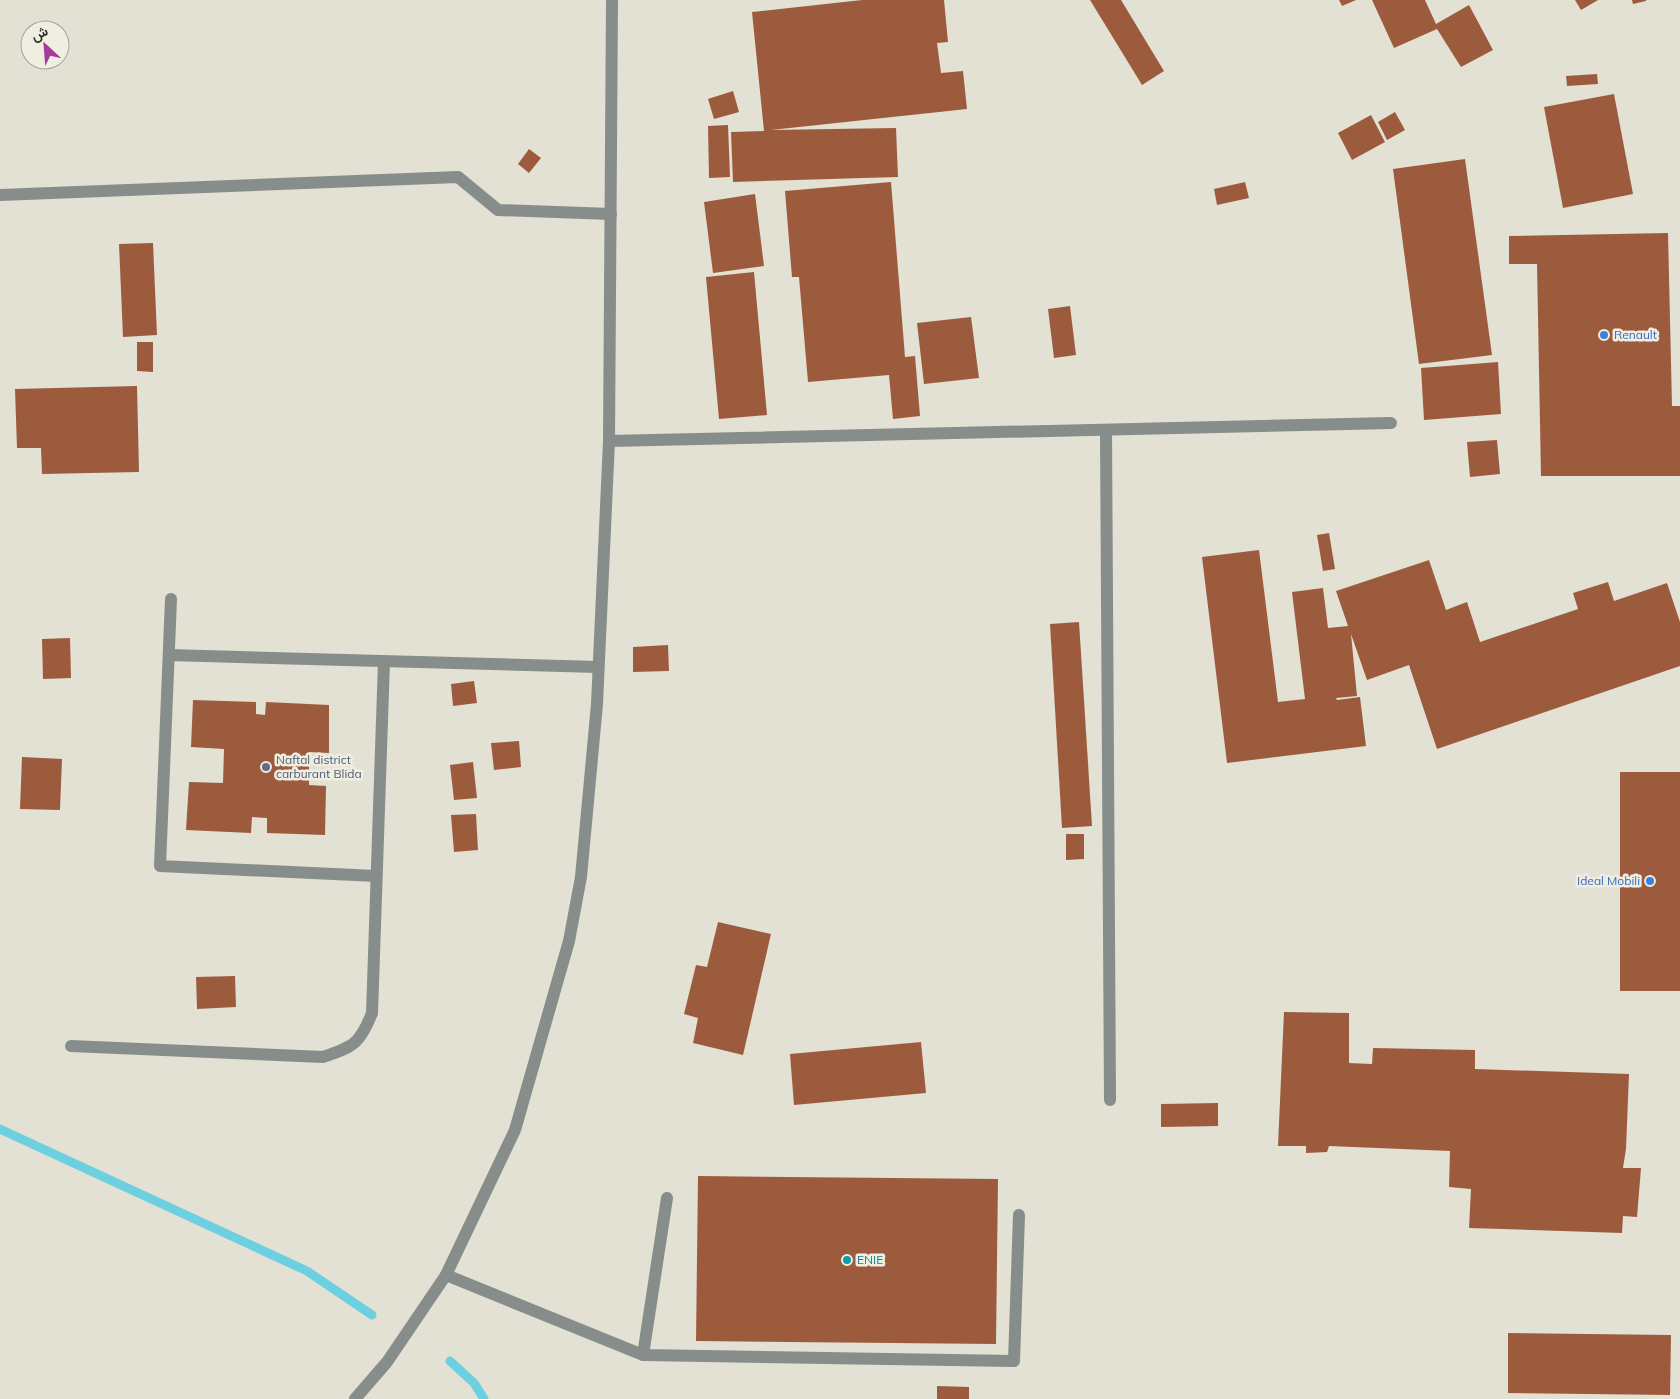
<svg xmlns="http://www.w3.org/2000/svg" width="1680" height="1399" font-family="Mulish,Vazirmatn,sans-serif">
<style>
.lines{fill:none;stroke-linecap:round;stroke-linejoin:round}
.stream{stroke:#6dd0e0;stroke-width:9}
.building{fill:#9d5b3e}
.minor{stroke:#878d8a;stroke-width:12}
.shop-dot{fill:#3f7fe0;stroke:#f0ede1;stroke-width:2}
.service-dot{fill:#5c6f8a;stroke:#f0ede1;stroke-width:2}
.culture-dot{fill:#0f9aa8;stroke:#f0ede1;stroke-width:2}
.labels{text-anchor:middle;stroke-width:5;stroke-linejoin:round;paint-order:stroke}
.shop-label{font-size:12px;fill:#366cbe;stroke:#f0ede1;text-anchor:start}
.service-label{font-size:12px;fill:#4e5e75;stroke:#f0ede1;text-anchor:start}
.culture-label{font-size:12px;fill:#0d838f;stroke:#f0ede1;text-anchor:start}
</style>
<rect width="100%" height="100%" fill="#e3e0d4"/>
<g class="lines">
<!-- stream -->
<g class="stream">
<polyline points="0,1129 307,1271 372,1315"/>
<polyline points="450,1361 474,1383 484,1399"/>
</g>
</g>
<!-- building -->
<g class="building">
<polygon points="862,0 944,0 948,42 937,43 941,73 963,71 967,109 771,130 896,128 898,177 733,182 731,132 764,131 752,12"/>
<polygon points="1090,0 1121,0 1164,71 1142,85"/>
<polygon points="1339,0 1356,0 1342,6"/>
<polygon points="1372,0 1425,0 1436,24 1469,5 1493,50 1461,67 1437,29 1394,48"/>
<polygon points="1575,0 1598,0 1581,10"/>
<polygon points="1632,0 1646,0 1646,1 1633,4"/>
<polygon points="1597,74 1598,84 1567,86 1566,76"/>
<polygon points="733,91 739,112 714,119 708,99"/>
<polygon points="1614,94 1633,194 1563,208 1544,107"/>
<polygon points="1395,112 1405,130 1387,140 1378,122"/>
<polygon points="1371,115 1385,142 1352,160 1338,133"/>
<polygon points="728,125 730,177 709,178 708,126"/>
<polygon points="529,149 541,158 529,173 518,164"/>
<polygon points="1465,159 1492,355 1419,364 1393,169"/>
<polygon points="891,182 905,357 915,356 920,416 893,419 889,375 808,382 799,277 792,277 785,191"/>
<polygon points="1245,182 1249,198 1217,205 1214,189"/>
<polygon points="755,194 764,266 713,273 704,202"/>
<polygon points="1668,233 1672,406 1680,406 1680,476 1541,476 1537,264 1509,264 1509,236"/>
<polygon points="153,243 157,335 123,337 119,244"/>
<polygon points="754,272 767,415 719,419 706,277"/>
<polygon points="1070,306 1076,355 1054,358 1048,309"/>
<polygon points="971,317 979,378 924,384 917,323"/>
<polygon points="137,342 153,342 153,372 137,371"/>
<polygon points="1498,362 1501,414 1424,420 1421,368"/>
<polygon points="137,386 139,472 42,474 41,448 17,448 15,389"/>
<polygon points="1497,440 1500,474 1470,477 1467,442"/>
<polygon points="1329,533 1335,569 1323,571 1317,535"/>
<polygon points="1259,550 1278,702 1305,699 1292,592 1323,588 1328,628 1348,626 1336,591 1429,560 1446,610 1467,602 1480,642 1578,609 1573,593 1608,582 1614,601 1667,583 1680,622 1680,666 1437,749 1409,665 1367,680 1351,634 1357,696 1336,698 1337,700 1360,697 1366,746 1227,763 1202,557"/>
<polygon points="1079,622 1092,826 1062,828 1050,624"/>
<polygon points="70,638 71,678 43,679 42,639"/>
<polygon points="668,645 669,671 633,672 633,647"/>
<polygon points="474,681 477,703 453,706 451,684"/>
<polygon points="193,700 256,702 256,714 265,715 266,702 329,705 329,753 309,752 309,785 326,786 325,835 267,833 267,818 252,817 251,833 186,830 189,782 223,783 224,749 191,747"/>
<polygon points="519,741 521,767 494,770 491,743"/>
<polygon points="22,757 62,759 60,810 20,809"/>
<polygon points="473,762 477,798 454,800 450,765"/>
<rect x="1620" y="772" width="60" height="219"/>
<polygon points="476,814 478,850 454,852 451,815"/>
<polygon points="1066,834 1084,834 1084,859 1066,860"/>
<polygon points="718,922 771,934 743,1055 693,1043 698,1018 684,1014 696,965 707,967"/>
<polygon points="235,976 236,1007 197,1009 196,977"/>
<polygon points="1284,1012 1349,1013 1349,1063 1372,1064 1373,1048 1475,1050 1475,1069 1629,1074 1626,1149 1623,1168 1641,1168 1637,1217 1623,1216 1622,1233 1469,1228 1471,1189 1449,1187 1450,1151 1329,1146 1327,1152 1306,1153 1306,1146 1278,1146"/>
<polygon points="921,1042 926,1093 794,1105 790,1054"/>
<polygon points="1218,1103 1218,1126 1161,1127 1161,1104"/>
<polygon points="698,1176 998,1179 996,1344 696,1341"/>
<polygon points="1508,1333 1671,1335 1670,1395 1508,1393"/>
<polygon points="937,1386 969,1387 969,1399 937,1399"/>
</g>
<g class="lines">
<!-- minor -->
<g class="minor">
<polyline points="0,195 458,177 498,210 611,214"/>
<polyline points="1106,431 1110,1100"/>
<polyline points="609,441 1391,423"/>
<polyline points="171,599 160,866 376,876"/>
<polyline points="169,655 598,667"/>
<path d="M71 1046 323 1057C353 1047 360 1044 372 1013L384 662"/>
<polyline points="446,1275 643,1355 1014,1361 1019,1215"/>
<polyline points="643,1355 667,1198"/>
<polyline points="355,1399 387,1362 446,1275 515,1130 569,941 581,877 597,704 609,441 612,0"/>
</g>
</g>
<!-- markers -->
<g class="shop-dot">
<circle cx="1604" cy="335" r="5"/>
<circle cx="1650" cy="881" r="5"/>
</g>
<circle class="service-dot" cx="266" cy="767" r="5"/>
<circle class="culture-dot" cx="847" cy="1260" r="5"/>
<g class="labels">
<!-- shop labels -->
<g class="shop-label">
<text x="1614" y="339">Renault</text>
<text x="1640" y="885" text-anchor="end">Ideal Mobili</text>
</g>
<!-- service labels -->
<g class="service-label">
<text x="276" y="764">Naftal district<tspan x="276" dy="14">carburant Blida</tspan></text>
</g>
<!-- culture labels -->
<g class="culture-label">
<text x="857" y="1264">ENIE</text>
</g>
</g>
<!-- north arrow -->
<g transform="translate(45 45) rotate(334)"><circle r="24" fill="#f0ede1" stroke="#a4a299"/>
<path d="M0-4L9 19L0 12L-9 19Z" fill="#a63b9b"/>
<text y="-8" font-size="14" font-weight="bold" text-anchor="middle" fill="#32312d">ش</text>
</g>
</svg>
